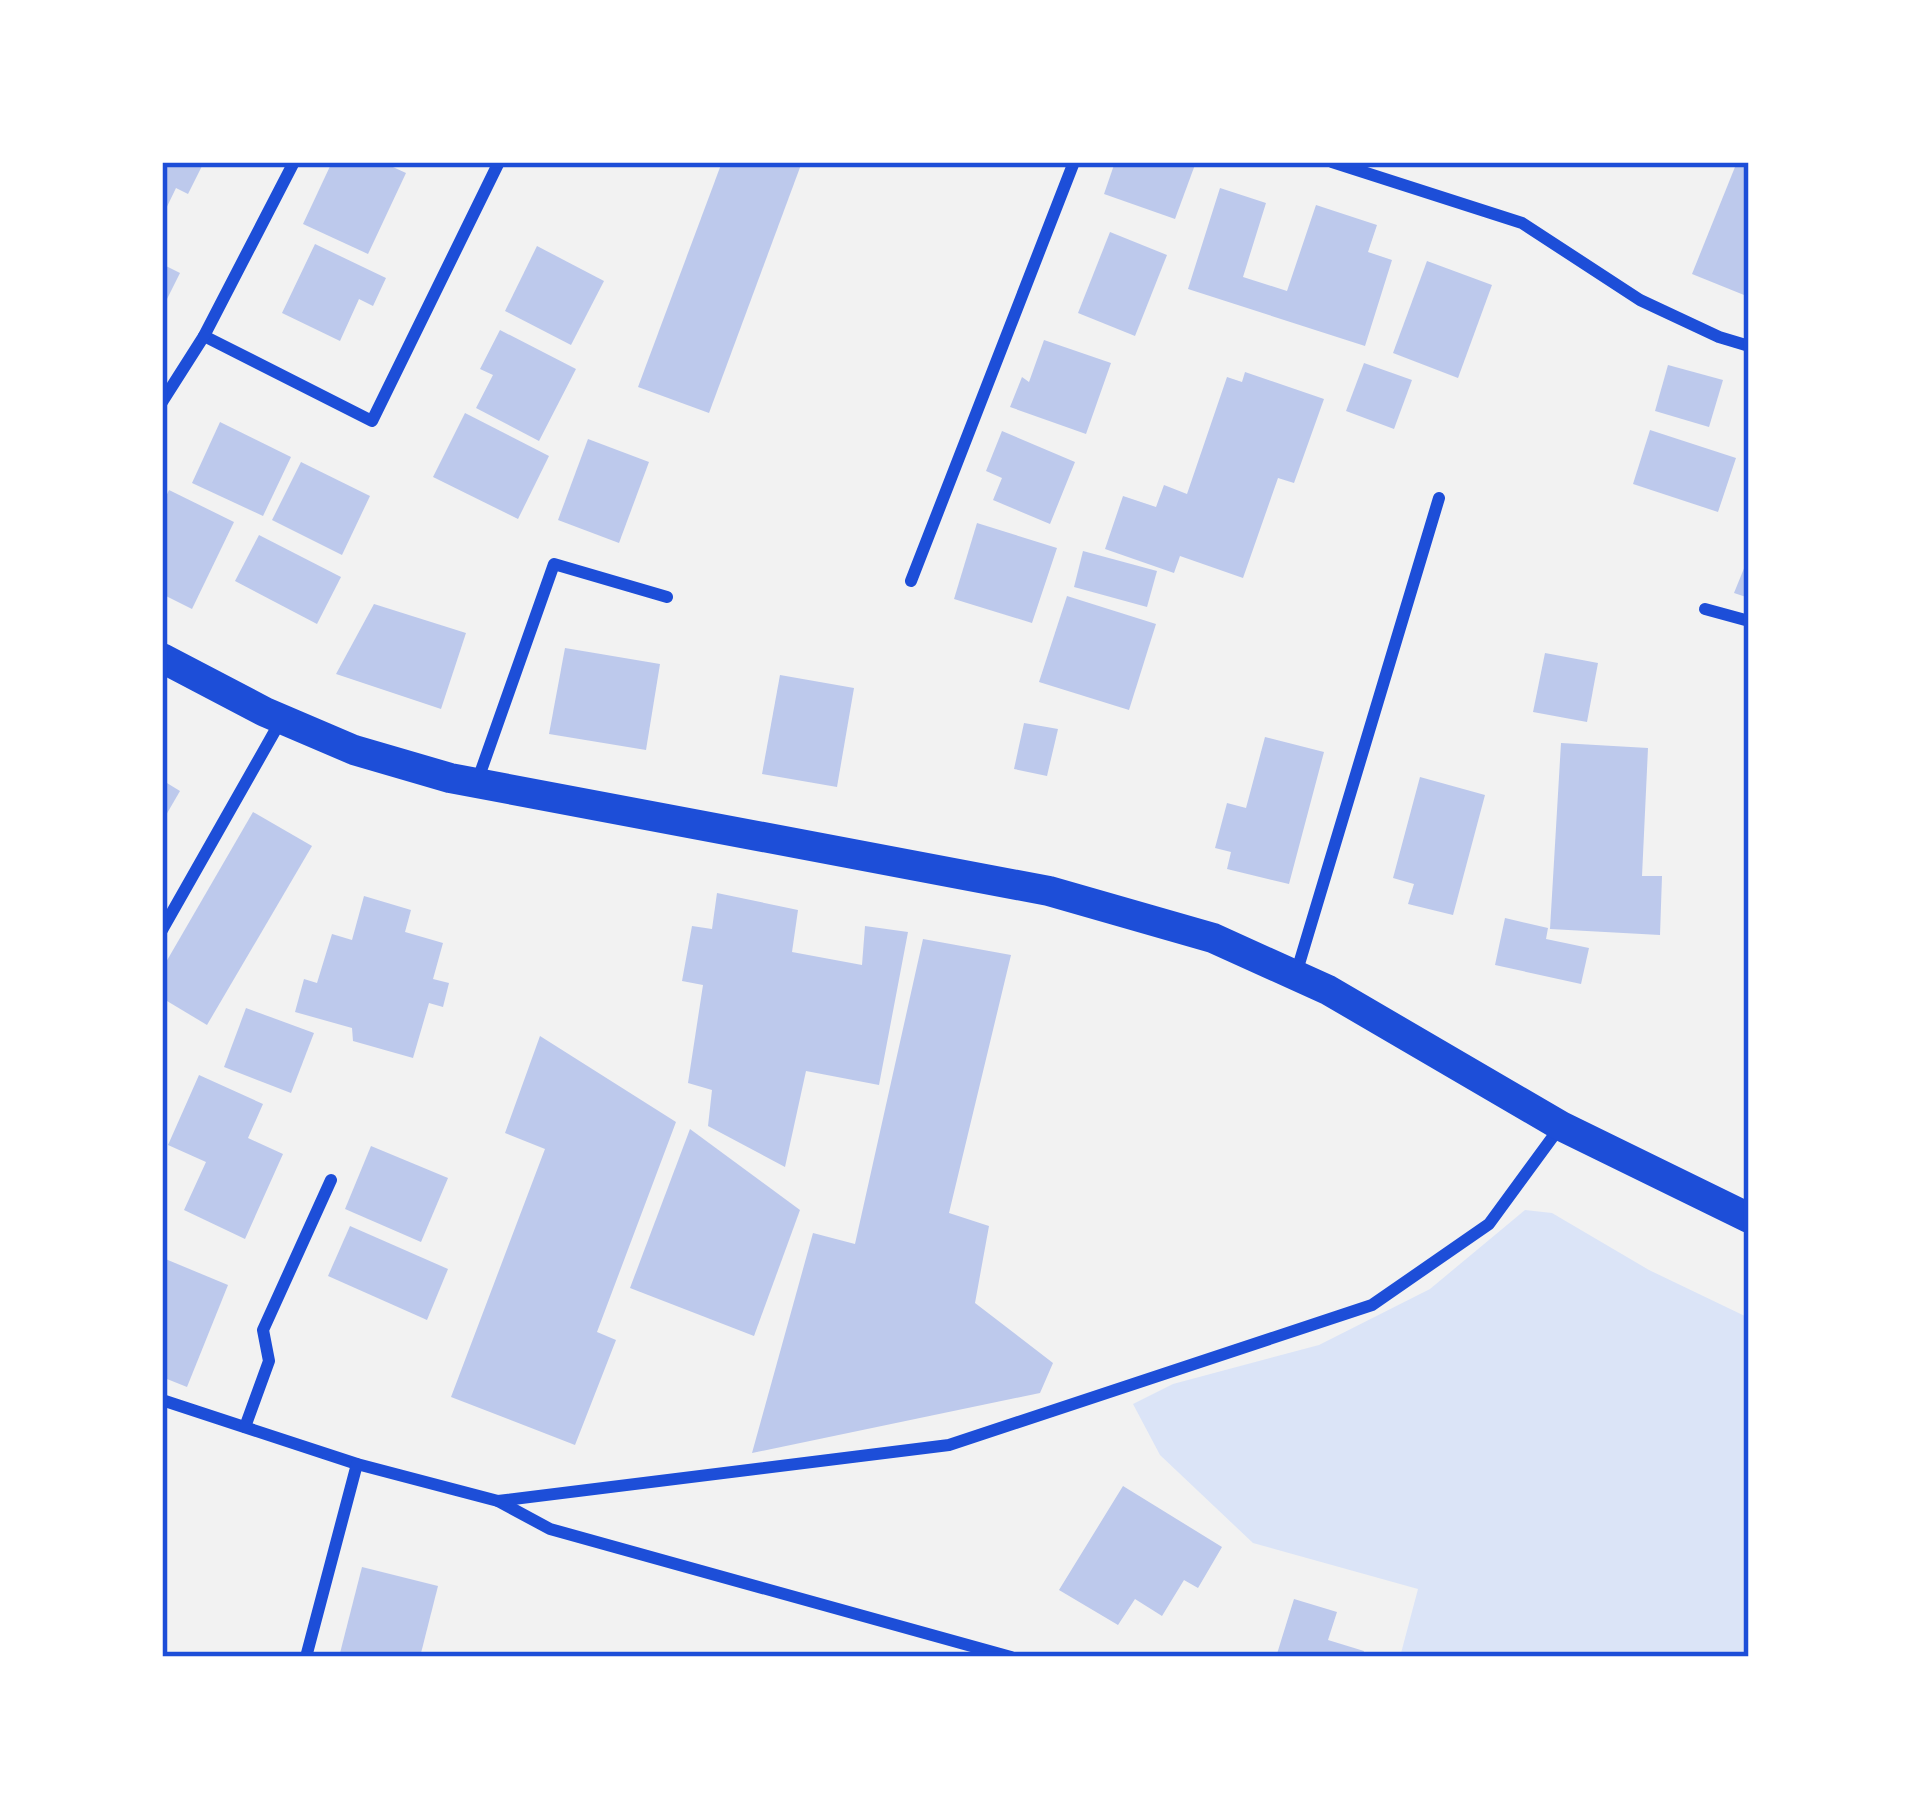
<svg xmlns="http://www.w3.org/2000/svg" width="1911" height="1819" font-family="Lato,sans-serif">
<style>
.green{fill:#dbe4f7}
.building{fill:#bdc9ec}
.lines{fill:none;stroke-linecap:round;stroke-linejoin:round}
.minor{stroke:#1d4ed8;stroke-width:12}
.primary{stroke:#1d4ed8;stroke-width:30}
.neatline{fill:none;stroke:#1d4ed8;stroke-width:4.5}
</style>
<rect width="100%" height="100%" fill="#f2f2f2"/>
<!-- green -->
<polygon class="green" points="1525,1210 1552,1213 1649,1270 1749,1318 1749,1657 1400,1657 1418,1589 1253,1543 1160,1455 1133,1404 1173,1384 1319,1345 1430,1289"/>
<!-- building -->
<g class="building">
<polygon points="162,162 204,162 188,194 176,188 162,217"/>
<polygon points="332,162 382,162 406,173 368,254 303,224"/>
<polygon points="722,162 802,162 709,413 638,387"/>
<polygon points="1115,162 1196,162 1175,219 1104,194"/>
<polygon points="1737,162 1749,162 1749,297 1692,274"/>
<polygon points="1220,188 1266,203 1243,277 1287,291 1316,205 1377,225 1368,252 1392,260 1365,346 1188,289"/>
<polygon points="1110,232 1167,255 1135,336 1078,313"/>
<polygon points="315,244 386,278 373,306 359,299 340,341 282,313"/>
<polygon points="537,246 604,281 571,345 505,311"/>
<polygon points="1427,261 1492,285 1458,378 1393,353"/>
<polygon points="162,264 180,273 162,309"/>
<polygon points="500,330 576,369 539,441 476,408 493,375 480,369"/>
<polygon points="1044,340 1111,363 1086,434 1010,407 1022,377 1029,382"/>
<polygon points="1364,363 1412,380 1394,429 1346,411"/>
<polygon points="1668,365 1723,380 1709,427 1655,411"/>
<polygon points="1245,372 1324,399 1294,483 1278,478 1243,578 1180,556 1174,573 1105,549 1123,496 1156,507 1164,485 1187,494 1227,377 1242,382"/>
<polygon points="465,413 549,456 518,519 433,477"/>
<polygon points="220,422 291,457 263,516 192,483"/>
<polygon points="1650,430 1736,458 1718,512 1633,484"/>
<polygon points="1002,431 1075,462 1050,524 993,500 1002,478 986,471"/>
<polygon points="588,439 649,462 619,543 558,520"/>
<polygon points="301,462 370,496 342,555 272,520"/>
<polygon points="169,490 234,522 192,609 162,594 162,505"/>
<polygon points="977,523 1057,548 1032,623 954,599"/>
<polygon points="259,535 341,577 317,624 235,581"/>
<polygon points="1083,551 1157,571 1147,607 1074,587"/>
<polygon points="1749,556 1749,598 1734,593"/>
<polygon points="1067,596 1156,624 1129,710 1039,682"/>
<polygon points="374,604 466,633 441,709 336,674"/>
<polygon points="565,648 660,664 646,750 549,734"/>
<polygon points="1545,653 1598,663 1587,722 1533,712"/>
<polygon points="780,675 854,688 837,787 762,774"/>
<polygon points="1024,723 1058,729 1047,776 1014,769"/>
<polygon points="1265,737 1324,752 1289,884 1227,869 1231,852 1215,848 1227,803 1246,808"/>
<polygon points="1561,743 1648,748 1642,876 1662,876 1660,935 1550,929"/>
<polygon points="1420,777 1485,795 1453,915 1408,904 1414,884 1393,878"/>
<polygon points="162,780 180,791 162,822"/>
<polygon points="253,812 312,846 207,1025 162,998 162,969"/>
<polygon points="717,893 798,910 792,952 862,965 865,926 908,932 879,1085 806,1071 785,1167 708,1126 712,1090 688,1083 703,985 682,981 692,926 712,929"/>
<polygon points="364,896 411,910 405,932 443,943 433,979 449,983 443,1007 429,1003 413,1058 353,1041 352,1028 295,1012 304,979 317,983 332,934 352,940"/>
<polygon points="1505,918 1548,928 1546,939 1589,948 1581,984 1495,965"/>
<polygon points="923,939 1011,955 949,1213 989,1226 975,1303 1053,1363 1040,1393 752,1453 813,1233 855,1244"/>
<polygon points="246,1008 314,1033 291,1093 224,1067"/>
<polygon points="540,1036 676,1122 597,1332 616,1340 575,1445 451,1397 545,1149 505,1133"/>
<polygon points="199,1075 263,1104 248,1138 283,1154 245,1239 184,1210 206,1162 168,1145"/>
<polygon points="690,1129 800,1210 754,1336 630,1288"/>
<polygon points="371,1146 448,1178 421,1242 345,1209"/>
<polygon points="350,1226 448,1269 427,1320 328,1276"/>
<polygon points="163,1258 228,1285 187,1387 162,1377"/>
<polygon points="1123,1486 1222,1547 1198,1588 1184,1580 1162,1616 1135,1599 1118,1625 1059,1590"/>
<polygon points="362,1567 438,1586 420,1657 339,1657"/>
<polygon points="1294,1599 1337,1612 1328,1640 1364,1651 1362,1657 1276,1657"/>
</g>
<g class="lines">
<!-- minor -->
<g class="minor">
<polyline points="1332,162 1522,223 1640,300 1719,337 1749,346"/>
<polyline points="204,336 372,421 499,162"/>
<polyline points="162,402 204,336 294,162"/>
<polyline points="911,581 1074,162"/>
<polyline points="1705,609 1749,621"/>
<polyline points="477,782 554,564 667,597"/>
<polyline points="162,930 280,722"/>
<polyline points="1296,974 1439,498"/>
<polyline points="162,1400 357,1464 498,1501 550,1529 1011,1657"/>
<polyline points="245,1427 269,1361 263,1330 331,1180"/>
<polyline points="498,1501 949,1445 1372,1305 1489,1224 1560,1127"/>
<polyline points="306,1657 357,1464"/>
</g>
<!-- primary -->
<polyline class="primary" points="162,658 265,712 354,750 450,778 1049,891 1213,938 1328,990 1561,1126 1749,1218"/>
</g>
<!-- border -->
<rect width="1911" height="1819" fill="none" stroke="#ffffff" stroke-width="330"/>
<rect x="165" y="165" width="1581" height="1489" class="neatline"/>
</svg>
